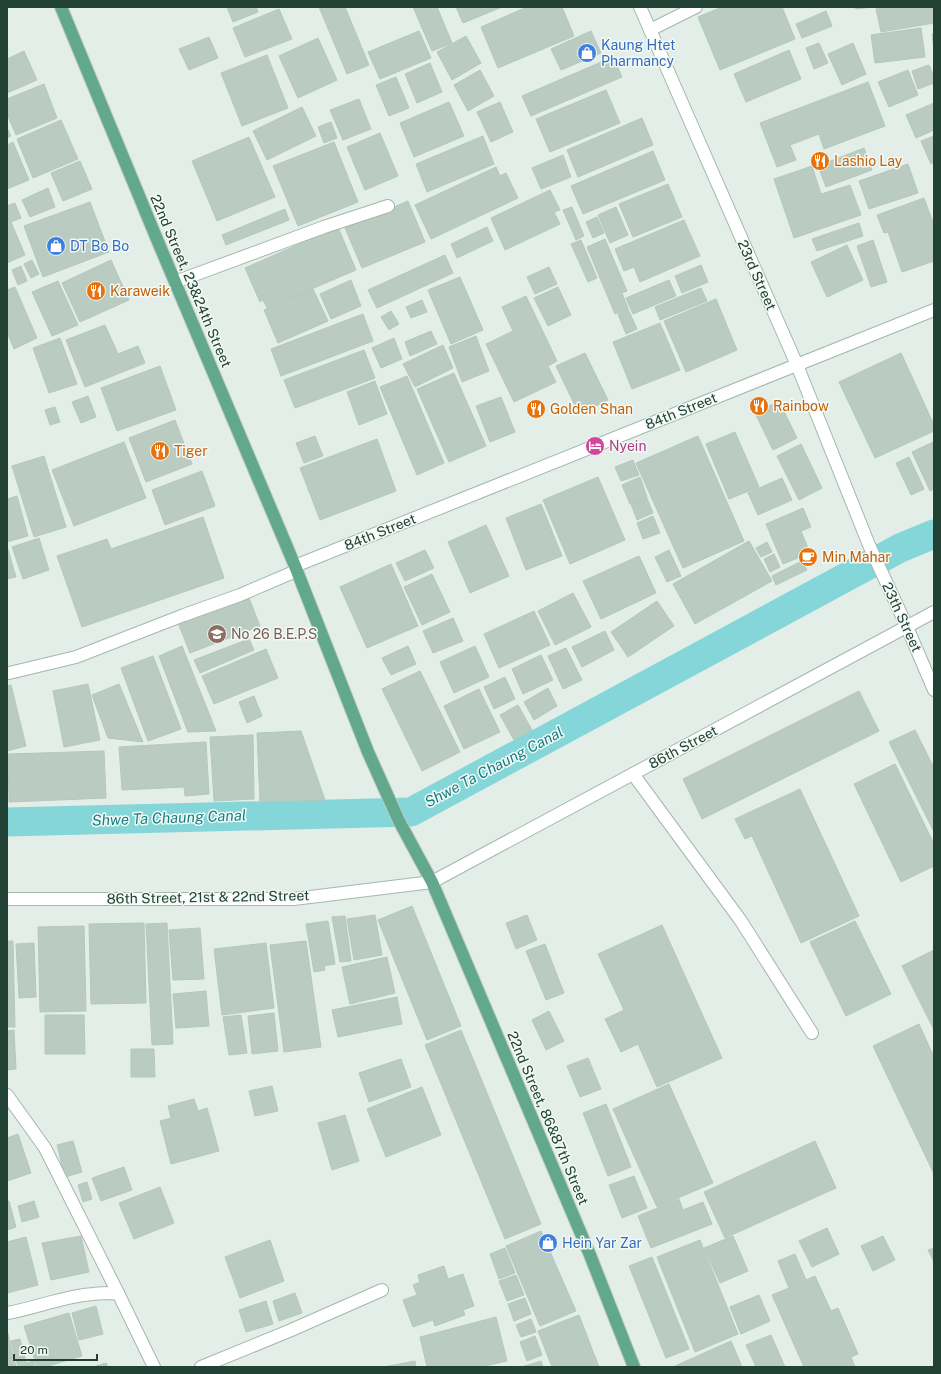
<svg xmlns="http://www.w3.org/2000/svg" width="941" height="1374" font-family="'Public Sans',sans-serif">
<style>
.lines{fill:none;stroke-linecap:round;stroke-linejoin:round}
.canal{stroke:#84d6d8;stroke-width:29}
.building{fill:#baccc2;stroke:#b4c8bd}
.minor-casing{stroke:#a4b7ae;stroke-width:14}
.major-casing{stroke:#c1cac6;stroke-width:14}
.minor{stroke:#fff;stroke-width:12}
.major{stroke:#62a88d;stroke-width:12}
.labels{text-anchor:middle;stroke-width:3;stroke-linejoin:round;paint-order:stroke}
.shop-label{font-size:14px;fill:#366cbe;stroke:#f3faf6;text-anchor:start}
.food-label{font-size:14px;fill:#c56008;stroke:#f3faf6;text-anchor:start}
.street-label{font-size:14px;fill:#204134;stroke:#f3faf6}
.hotel-label{font-size:14px;fill:#b23c85;stroke:#f3faf6;text-anchor:start}
.education-label{font-size:14px;fill:#785e54;stroke:#f3faf6;text-anchor:start}
.water-label{font-size:15px;font-style:italic;fill:#137f84;stroke:#f3faf6}
</style>
<rect width="100%" height="100%" fill="#e2eee7"/>
<g class="lines">
<!-- canal -->
<polyline class="canal" points="7,822 411,812 900,548 934,534"/>
</g>
<!-- building -->
<g class="building">
<polygon points="227,7 256,7 258,12 233,22"/>
<polygon points="319,7 345,7 369,65 347,74"/>
<polygon points="413,7 437,7 452,43 432,51"/>
<polygon points="456,7 502,7 463,23"/>
<polygon points="527,7 562,7 574,36 498,68 481,27"/>
<polygon points="722,7 782,7 795,39 720,70 698,17"/>
<polygon points="855,7 872,7 856,9"/>
<polygon points="887,7 934,7 934,23 881,32 876,9"/>
<polygon points="279,9 292,39 245,57 233,28"/>
<polygon points="826,11 832,26 802,38 796,24"/>
<polygon points="921,28 925,57 875,63 871,35"/>
<polygon points="419,31 431,58 380,79 368,52"/>
<polygon points="591,31 601,53 561,70 551,49"/>
<polygon points="932,34 934,34 934,49"/>
<polygon points="466,36 481,63 452,80 437,52"/>
<polygon points="209,37 218,58 189,70 179,49"/>
<polygon points="318,38 337,80 298,98 279,56"/>
<polygon points="819,43 828,63 814,69 806,48"/>
<polygon points="853,43 866,74 842,85 828,54"/>
<polygon points="789,50 801,79 746,102 734,74"/>
<polygon points="24,51 37,80 7,93 7,59"/>
<polygon points="267,55 288,108 242,126 221,73"/>
<polygon points="613,57 622,77 531,116 522,96"/>
<polygon points="430,63 442,92 417,103 405,74"/>
<polygon points="929,65 934,77 934,83 918,89 912,71"/>
<polygon points="480,70 494,96 468,111 454,85"/>
<polygon points="908,70 918,95 889,107 878,82"/>
<polygon points="396,77 409,108 389,116 376,85"/>
<polygon points="868,82 885,126 824,149 819,134 790,145 796,160 777,167 760,123"/>
<polygon points="44,84 57,118 16,135 7,114 7,99"/>
<polygon points="606,90 620,123 550,152 536,119"/>
<polygon points="359,99 371,129 343,140 330,110"/>
<polygon points="449,102 464,136 414,157 400,123"/>
<polygon points="500,102 513,132 491,142 477,112"/>
<polygon points="934,103 934,130 916,138 906,115"/>
<polygon points="302,107 316,136 267,160 253,131"/>
<polygon points="642,118 653,145 578,177 567,150"/>
<polygon points="61,120 78,159 33,178 17,139"/>
<polygon points="331,122 337,138 324,143 318,127"/>
<polygon points="7,128 11,136 7,138"/>
<polygon points="380,133 398,176 365,190 347,147"/>
<polygon points="483,136 494,164 427,192 416,164"/>
<polygon points="934,136 934,162 931,164 921,141"/>
<polygon points="249,137 275,197 217,221 192,161"/>
<polygon points="13,142 29,180 7,189 7,145"/>
<polygon points="334,142 358,202 298,226 273,166"/>
<polygon points="864,148 872,170 826,187 818,166"/>
<polygon points="653,151 665,180 583,214 571,186"/>
<polygon points="563,155 571,177 541,189 532,168"/>
<polygon points="80,161 92,189 63,201 51,173"/>
<polygon points="908,164 918,193 869,209 859,181"/>
<polygon points="812,166 821,194 850,185 861,215 794,238 774,179"/>
<polygon points="496,167 500,176 506,173 518,198 431,239 415,205"/>
<polygon points="668,184 682,217 633,237 619,204"/>
<polygon points="48,188 55,207 30,217 22,200"/>
<polygon points="550,190 560,210 554,212 560,224 505,250 491,218"/>
<polygon points="924,198 934,225 934,261 902,272 888,232 884,233 877,215"/>
<polygon points="408,201 425,242 362,268 345,228"/>
<polygon points="90,202 109,252 43,277 24,226"/>
<polygon points="15,203 21,218 11,222 25,255 7,263 7,206"/>
<polygon points="572,207 584,236 576,240 563,210"/>
<polygon points="616,207 628,235 610,243 598,215"/>
<polygon points="285,209 289,220 226,245 222,235"/>
<polygon points="597,217 604,233 593,238 586,222"/>
<polygon points="684,220 700,256 640,282 634,267 624,271 615,249"/>
<polygon points="859,223 863,236 817,251 812,239"/>
<polygon points="338,227 356,270 267,308 263,300 260,302 245,268"/>
<polygon points="487,227 493,241 457,258 451,244"/>
<polygon points="605,239 627,291 622,293 628,308 615,314 587,247"/>
<polygon points="581,240 597,278 588,282 571,244"/>
<polygon points="873,240 887,282 871,287 857,246"/>
<polygon points="847,245 863,280 827,297 811,262"/>
<polygon points="445,255 453,273 377,308 368,290"/>
<polygon points="32,260 39,274 31,278 24,264"/>
<polygon points="111,260 129,300 80,322 62,283"/>
<polygon points="701,265 708,282 682,293 675,276"/>
<polygon points="21,266 27,281 18,285 12,270"/>
<polygon points="549,267 557,284 535,294 527,277"/>
<polygon points="460,277 483,330 451,344 428,290"/>
<polygon points="351,280 361,306 331,319 320,294"/>
<polygon points="669,280 676,296 633,314 626,298"/>
<polygon points="58,281 78,325 52,336 32,292"/>
<polygon points="15,287 37,338 14,349 7,332 7,290"/>
<polygon points="558,287 571,315 548,326 534,298"/>
<polygon points="701,288 707,301 660,320 655,307"/>
<polygon points="313,289 328,321 278,343 264,310"/>
<polygon points="526,296 557,361 548,366 556,382 514,402 486,344 513,331 502,307"/>
<polygon points="716,299 737,350 686,372 664,321"/>
<polygon points="422,300 427,312 411,318 406,307"/>
<polygon points="628,309 637,329 626,334 618,314"/>
<polygon points="391,311 399,324 389,330 381,317"/>
<polygon points="363,314 373,341 281,376 271,349"/>
<polygon points="660,323 680,370 632,389 613,342"/>
<polygon points="105,325 118,354 138,346 145,363 85,387 66,340"/>
<polygon points="431,331 437,344 410,356 405,342"/>
<polygon points="476,336 489,371 462,382 449,347"/>
<polygon points="60,338 77,384 49,393 33,348"/>
<polygon points="394,338 402,359 381,368 372,348"/>
<polygon points="443,345 453,368 415,387 403,364"/>
<polygon points="364,350 375,378 295,408 284,380"/>
<polygon points="585,353 608,400 579,414 556,366"/>
<polygon points="901,353 934,425 934,431 875,458 839,382"/>
<polygon points="160,366 176,410 117,431 101,388"/>
<polygon points="454,373 486,446 449,462 417,389"/>
<polygon points="407,376 444,463 417,475 380,387"/>
<polygon points="375,381 387,414 359,425 347,392"/>
<polygon points="88,396 96,417 81,423 72,402"/>
<polygon points="501,397 515,432 490,442 476,406"/>
<polygon points="779,401 797,438 773,450 755,413"/>
<polygon points="55,407 60,422 50,425 45,410"/>
<polygon points="175,420 192,464 146,482 129,438"/>
<polygon points="735,432 759,487 729,499 706,444"/>
<polygon points="315,436 323,456 304,463 296,443"/>
<polygon points="698,436 744,541 683,568 636,463"/>
<polygon points="377,439 396,491 320,520 300,468"/>
<polygon points="124,442 146,498 74,526 52,470"/>
<polygon points="933,442 934,489 930,491 912,452"/>
<polygon points="801,444 822,488 799,500 777,456"/>
<polygon points="44,456 66,527 34,537 12,466"/>
<polygon points="909,457 924,489 911,495 896,463"/>
<polygon points="633,460 639,475 621,481 615,467"/>
<polygon points="202,471 215,506 165,525 152,490"/>
<polygon points="598,477 625,540 570,564 543,500"/>
<polygon points="640,477 647,497 630,504 622,485"/>
<polygon points="782,478 792,500 758,515 748,493"/>
<polygon points="17,496 28,536 7,542 7,499"/>
<polygon points="647,498 653,513 637,520 631,504"/>
<polygon points="541,504 562,556 526,570 506,518"/>
<polygon points="803,508 811,527 801,531 810,553 783,564 766,524"/>
<polygon points="653,516 660,533 643,539 637,523"/>
<polygon points="203,517 224,578 82,627 57,556 107,539 111,549"/>
<polygon points="486,525 509,576 470,593 448,542"/>
<polygon points="39,538 49,570 23,579 12,547"/>
<polygon points="749,541 772,581 695,624 673,584"/>
<polygon points="767,542 772,552 761,557 756,548"/>
<polygon points="7,546 16,577 7,579"/>
<polygon points="425,550 434,568 405,581 396,563"/>
<polygon points="669,550 681,576 667,582 655,557"/>
<polygon points="774,554 780,567 770,572 764,559"/>
<polygon points="639,556 656,593 601,619 583,581"/>
<polygon points="802,561 807,570 776,585 772,576"/>
<polygon points="391,564 418,626 367,648 340,587"/>
<polygon points="432,574 450,612 422,625 404,587"/>
<polygon points="573,593 591,627 555,645 538,611"/>
<polygon points="249,598 260,626 190,653 179,625"/>
<polygon points="657,601 674,626 628,657 611,632"/>
<polygon points="534,611 550,645 499,668 484,634"/>
<polygon points="453,618 463,641 433,653 423,631"/>
<polygon points="605,631 614,650 582,667 572,647"/>
<polygon points="249,639 254,650 200,673 194,660"/>
<polygon points="182,646 216,731 188,732 159,656"/>
<polygon points="408,646 416,664 391,675 382,658"/>
<polygon points="475,646 489,677 454,693 440,662"/>
<polygon points="566,648 582,680 563,689 548,656"/>
<polygon points="266,649 278,678 214,704 202,676"/>
<polygon points="541,655 553,680 523,694 512,669"/>
<polygon points="153,656 181,729 148,741 121,668"/>
<polygon points="420,671 460,752 422,771 382,689"/>
<polygon points="505,677 515,699 494,709 484,687"/>
<polygon points="88,684 100,740 64,747 53,691"/>
<polygon points="119,684 143,742 108,738 92,695"/>
<polygon points="11,685 26,746 7,751 7,686"/>
<polygon points="548,688 557,706 534,720 524,702"/>
<polygon points="479,689 500,732 464,749 444,706"/>
<polygon points="859,691 879,731 702,819 683,779"/>
<polygon points="254,696 262,716 247,723 239,702"/>
<polygon points="518,705 532,730 514,740 500,715"/>
<polygon points="915,730 934,768 934,832 889,742"/>
<polygon points="301,731 325,800 260,802 257,733"/>
<polygon points="253,735 254,799 214,801 210,737"/>
<polygon points="206,742 209,794 185,796 184,787 122,790 119,747"/>
<polygon points="104,751 106,798 9,802 8,754"/>
<polygon points="895,764 934,844 934,866 901,882 854,784"/>
<polygon points="800,789 859,916 801,943 752,836 745,839 735,819"/>
<polygon points="412,906 461,1026 427,1040 378,920"/>
<polygon points="375,915 382,955 354,960 347,919"/>
<polygon points="527,915 537,940 516,949 506,923"/>
<polygon points="345,916 351,961 340,962 332,917"/>
<polygon points="328,921 335,964 324,966 325,970 314,972 306,924"/>
<polygon points="855,921 891,994 846,1016 810,942"/>
<polygon points="144,923 146,1003 91,1004 89,924"/>
<polygon points="167,923 173,1044 152,1045 146,924"/>
<polygon points="662,925 722,1058 657,1087 638,1044 621,1052 605,1019 624,1010 598,954"/>
<polygon points="84,926 86,1011 40,1012 38,927"/>
<polygon points="200,928 204,979 173,980 169,930"/>
<polygon points="7,941 13,941 15,1027 7,1027"/>
<polygon points="306,941 321,1047 284,1052 270,945"/>
<polygon points="34,943 36,997 19,998 16,944"/>
<polygon points="266,943 274,1008 222,1015 214,949"/>
<polygon points="545,944 564,993 546,1000 526,951"/>
<polygon points="934,950 934,1030 902,966"/>
<polygon points="387,957 395,993 350,1004 342,967"/>
<polygon points="206,991 209,1026 176,1028 173,994"/>
<polygon points="397,997 402,1024 338,1037 332,1010"/>
<polygon points="549,1011 564,1041 546,1050 532,1020"/>
<polygon points="274,1013 278,1051 252,1054 248,1016"/>
<polygon points="45,1015 84,1015 85,1054 45,1054"/>
<polygon points="241,1015 247,1053 229,1055 223,1017"/>
<polygon points="919,1024 934,1057 934,1174 873,1046"/>
<polygon points="14,1030 16,1069 7,1070 7,1031"/>
<polygon points="461,1030 541,1224 505,1239 425,1045"/>
<polygon points="131,1049 154,1049 155,1077 131,1077"/>
<polygon points="588,1058 601,1089 580,1097 567,1066"/>
<polygon points="401,1059 411,1087 369,1102 359,1073"/>
<polygon points="669,1084 713,1183 657,1207 613,1109"/>
<polygon points="272,1086 278,1111 255,1116 249,1091"/>
<polygon points="422,1087 441,1135 386,1157 367,1109"/>
<polygon points="194,1099 198,1111 207,1108 219,1151 171,1164 160,1121 171,1118 168,1106"/>
<polygon points="606,1104 631,1167 608,1176 583,1113"/>
<polygon points="345,1115 359,1161 332,1170 318,1123"/>
<polygon points="18,1134 31,1173 7,1181 7,1138"/>
<polygon points="73,1141 82,1172 65,1177 57,1145"/>
<polygon points="815,1141 836,1188 725,1238 704,1192"/>
<polygon points="124,1167 132,1190 101,1201 92,1178"/>
<polygon points="634,1176 647,1208 622,1218 609,1185"/>
<polygon points="87,1182 92,1199 83,1202 78,1185"/>
<polygon points="160,1187 174,1223 134,1239 119,1203"/>
<polygon points="679,1199 683,1210 703,1202 712,1224 651,1248 638,1216"/>
<polygon points="7,1201 9,1201 16,1227 7,1230"/>
<polygon points="34,1201 39,1217 22,1222 18,1206"/>
<polygon points="827,1228 839,1254 812,1267 799,1241"/>
<polygon points="541,1231 576,1311 540,1326 506,1246"/>
<polygon points="81,1236 89,1272 51,1280 42,1243"/>
<polygon points="733,1236 748,1271 720,1283 704,1248"/>
<polygon points="883,1236 895,1260 873,1271 861,1246"/>
<polygon points="26,1237 38,1285 7,1293 7,1242"/>
<polygon points="270,1240 284,1281 240,1298 225,1257"/>
<polygon points="700,1240 738,1334 695,1352 657,1257"/>
<polygon points="505,1248 515,1273 499,1279 490,1254"/>
<polygon points="934,1248 934,1262 928,1250"/>
<polygon points="795,1254 806,1280 815,1276 831,1311 838,1308 858,1354 851,1357 855,1367 804,1367 772,1295 789,1288 778,1261"/>
<polygon points="652,1257 689,1349 666,1358 629,1266"/>
<polygon points="444,1266 448,1279 463,1274 474,1306 463,1310 465,1315 435,1326 433,1320 413,1327 403,1300 417,1295 413,1285 420,1282 418,1275"/>
<polygon points="516,1275 524,1295 507,1301 499,1281"/>
<polygon points="295,1293 302,1313 279,1321 273,1301"/>
<polygon points="759,1295 770,1321 741,1334 730,1307"/>
<polygon points="525,1298 531,1314 514,1321 508,1304"/>
<polygon points="266,1301 273,1324 246,1332 239,1310"/>
<polygon points="96,1306 103,1334 79,1340 72,1313"/>
<polygon points="69,1313 82,1356 45,1367 37,1367 24,1326"/>
<polygon points="579,1315 599,1367 552,1367 538,1331"/>
<polygon points="496,1317 507,1361 481,1367 427,1367 420,1337"/>
<polygon points="531,1319 536,1332 521,1337 516,1325"/>
<polygon points="7,1330 16,1367 7,1367"/>
<polygon points="771,1335 785,1367 756,1367 746,1345"/>
<polygon points="535,1336 542,1355 527,1361 520,1342"/>
<polygon points="20,1339 26,1363 34,1361 35,1367 18,1367 11,1341"/>
<polygon points="731,1341 742,1367 675,1367 675,1366"/>
<polygon points="415,1361 416,1367 384,1367"/>
<polygon points="541,1361 543,1367 521,1367"/>
<polygon points="106,1363 108,1367 93,1367"/>
</g>
<g class="lines">
<defs>
<g id="minor">
<polyline points="640,7 797,365 869,545 907,627 934,690"/>
<polyline points="650,30 696,7"/>
<polyline points="175,282 324,227 388,206"/>
<polyline points="295,566 934,310"/>
<polyline points="9,673 76,657 184,615 240,595 296,571"/>
<polyline points="633,774 741,921 812,1033"/>
<polyline points="7,899 294,899 432,882 934,612"/>
<polyline points="7,1095 45,1148 118,1293"/>
<path d="M7 1313C36 1308 64 1296 93 1294 101 1293 110 1293 118 1293L154 1367"/>
<polyline points="201,1367 289,1331 382,1290"/>
</g>
<polyline id="major" points="61,7 156,237 295,566 368,752 399,821 432,882 590,1255 634,1367"/>
</defs>
<!-- minor casing -->
<use href="#minor" class="minor-casing"/>
<!-- major casing -->
<use href="#major" class="major-casing"/>
<!-- minor -->
<use href="#minor" class="minor"/>
<!-- major -->
<use href="#major" class="major"/>
</g>
<!-- icons -->
<defs>
<symbol id="shop-disc" viewBox="-11 -11 22 22"><circle r="9.5" fill="#3f7fe0" stroke="#f3faf6"/><path d="M-5-2.5h2.3a2.7 3.5 0 0 1 5.4 0H5L5.5 6h-11ZM-1.5-2.5h3a1.5 2.3 0 0 0-3 0Z" fill="#fff"/></symbol>
<symbol id="restaurant-disc" viewBox="-11 -11 22 22"><circle r="9.5" fill="#e8710a" stroke="#f3faf6"/><path d="M-5-6h1v4h1v-4h1v4h1v-4h1v5L-1.5 .5V6h-2V.5L-5-1ZM5-6V6H3V1.5H1.5Q1.5-4 5-6Z" fill="#fff"/></symbol>
<symbol id="hotel-disc" viewBox="-11 -11 22 22"><circle r="9.5" fill="#d1479c" stroke="#f3faf6"/><path d="M-6-4.5h1.5V1H6V5H4.5V3h-9V5H-6ZM-4 0a1.8 1.8 0 1 1 3.6 0ZM.5 0V-2.5h3Q6-2.5 6 0Z" fill="#fff"/></symbol>
<symbol id="cafe-disc" viewBox="-11 -11 22 22"><circle r="9.5" fill="#e8710a" stroke="#f3faf6"/><path d="M-5.5-4.5H6V0H3Q3 3.5 0 3.5H-2.5Q-5.5 3.5-5.5 0ZM3-3.2v2h1.7v-2ZM-6 4.5H4V6H-6Z" fill="#fff"/></symbol>
<symbol id="school-disc" viewBox="-11 -11 22 22"><circle r="9.5" fill="#8d6e63" stroke="#f3faf6"/><path d="M0-5L7-2L0 1L-7-2ZM-4 1L0 2.5L4 1V4Q0 6-4 4Z" fill="#fff"/></symbol>
</defs>
<g fill-rule="evenodd">
<use href="#shop-disc" x="576" y="42" width="22" height="22"/>
<use href="#restaurant-disc" x="809" y="150" width="22" height="22"/>
<use href="#shop-disc" x="45" y="235" width="22" height="22"/>
<use href="#restaurant-disc" x="85" y="280" width="22" height="22"/>
<use href="#restaurant-disc" x="748" y="395" width="22" height="22"/>
<use href="#restaurant-disc" x="525" y="398" width="22" height="22"/>
<use href="#hotel-disc" x="584" y="435" width="22" height="22"/>
<use href="#restaurant-disc" x="149" y="440" width="22" height="22"/>
<use href="#cafe-disc" x="797" y="546" width="22" height="22"/>
<use href="#school-disc" x="206" y="623" width="22" height="22"/>
<use href="#shop-disc" x="537" y="1232" width="22" height="22"/>
</g>
<g class="labels">
<!-- shop labels -->
<g class="shop-label">
<text x="601" y="50">Kaung Htet<tspan x="601" dy="16">Pharmancy</tspan></text>
<text x="70" y="251">DT Bo Bo</text>
<text x="562" y="1248">Hein Yar Zar</text>
</g>
<!-- food labels -->
<g class="food-label">
<text x="834" y="166">Lashio Lay</text>
<text x="110" y="296">Karaweik</text>
<text x="773" y="411">Rainbow</text>
<text x="550" y="414">Golden Shan</text>
<text x="174" y="456">Tiger</text>
<text x="822" y="562">Min Mahar</text>
</g>
<!-- street labels -->
<g class="street-label">
<text transform="translate(757 275) rotate(66)" y="5">23rd Street</text>
<text transform="translate(191 281) rotate(67)" y="5">22nd Street, 23&amp;24th Street</text>
<text transform="translate(681 411) rotate(-22)" y="5">84th Street</text>
<text transform="translate(380 532) rotate(-22)" y="5">84th Street</text>
<text transform="translate(902 617) rotate(65)" y="5">23th Street</text>
<text transform="translate(683 747) rotate(-28)" y="5">86th Street</text>
<text transform="translate(208 897) rotate(-1)" y="5">86th Street, 21st &amp; 22nd Street</text>
<text transform="translate(548 1118) rotate(67)" y="5">22nd Street, 86&amp;87th Street</text>
</g>
<!-- hotel labels -->
<g class="hotel-label">
<text x="609" y="451">Nyein</text>
</g>
<!-- education labels -->
<g class="education-label">
<text x="231" y="639">No 26 B.E.P.S</text>
</g>
<!-- water labels -->
<g class="water-label">
<text transform="translate(494 767) rotate(-28)" y="5">Shwe Ta Chaung Canal</text>
<text transform="translate(169 818) rotate(-2)" y="5">Shwe Ta Chaung Canal</text>
</g>
</g>
<!-- border -->
<rect width="941" height="1374" fill="none" stroke="#204134" stroke-width="16"/>
<!-- scale -->
<path d="M14 1354v6h83v-6" fill="none" stroke="#204134" stroke-width="2"/>
<text x="20" y="1354" font-size="12" fill="#204134" stroke="#f3faf6" stroke-width="3" paint-order="stroke">20 m</text>
</svg>
